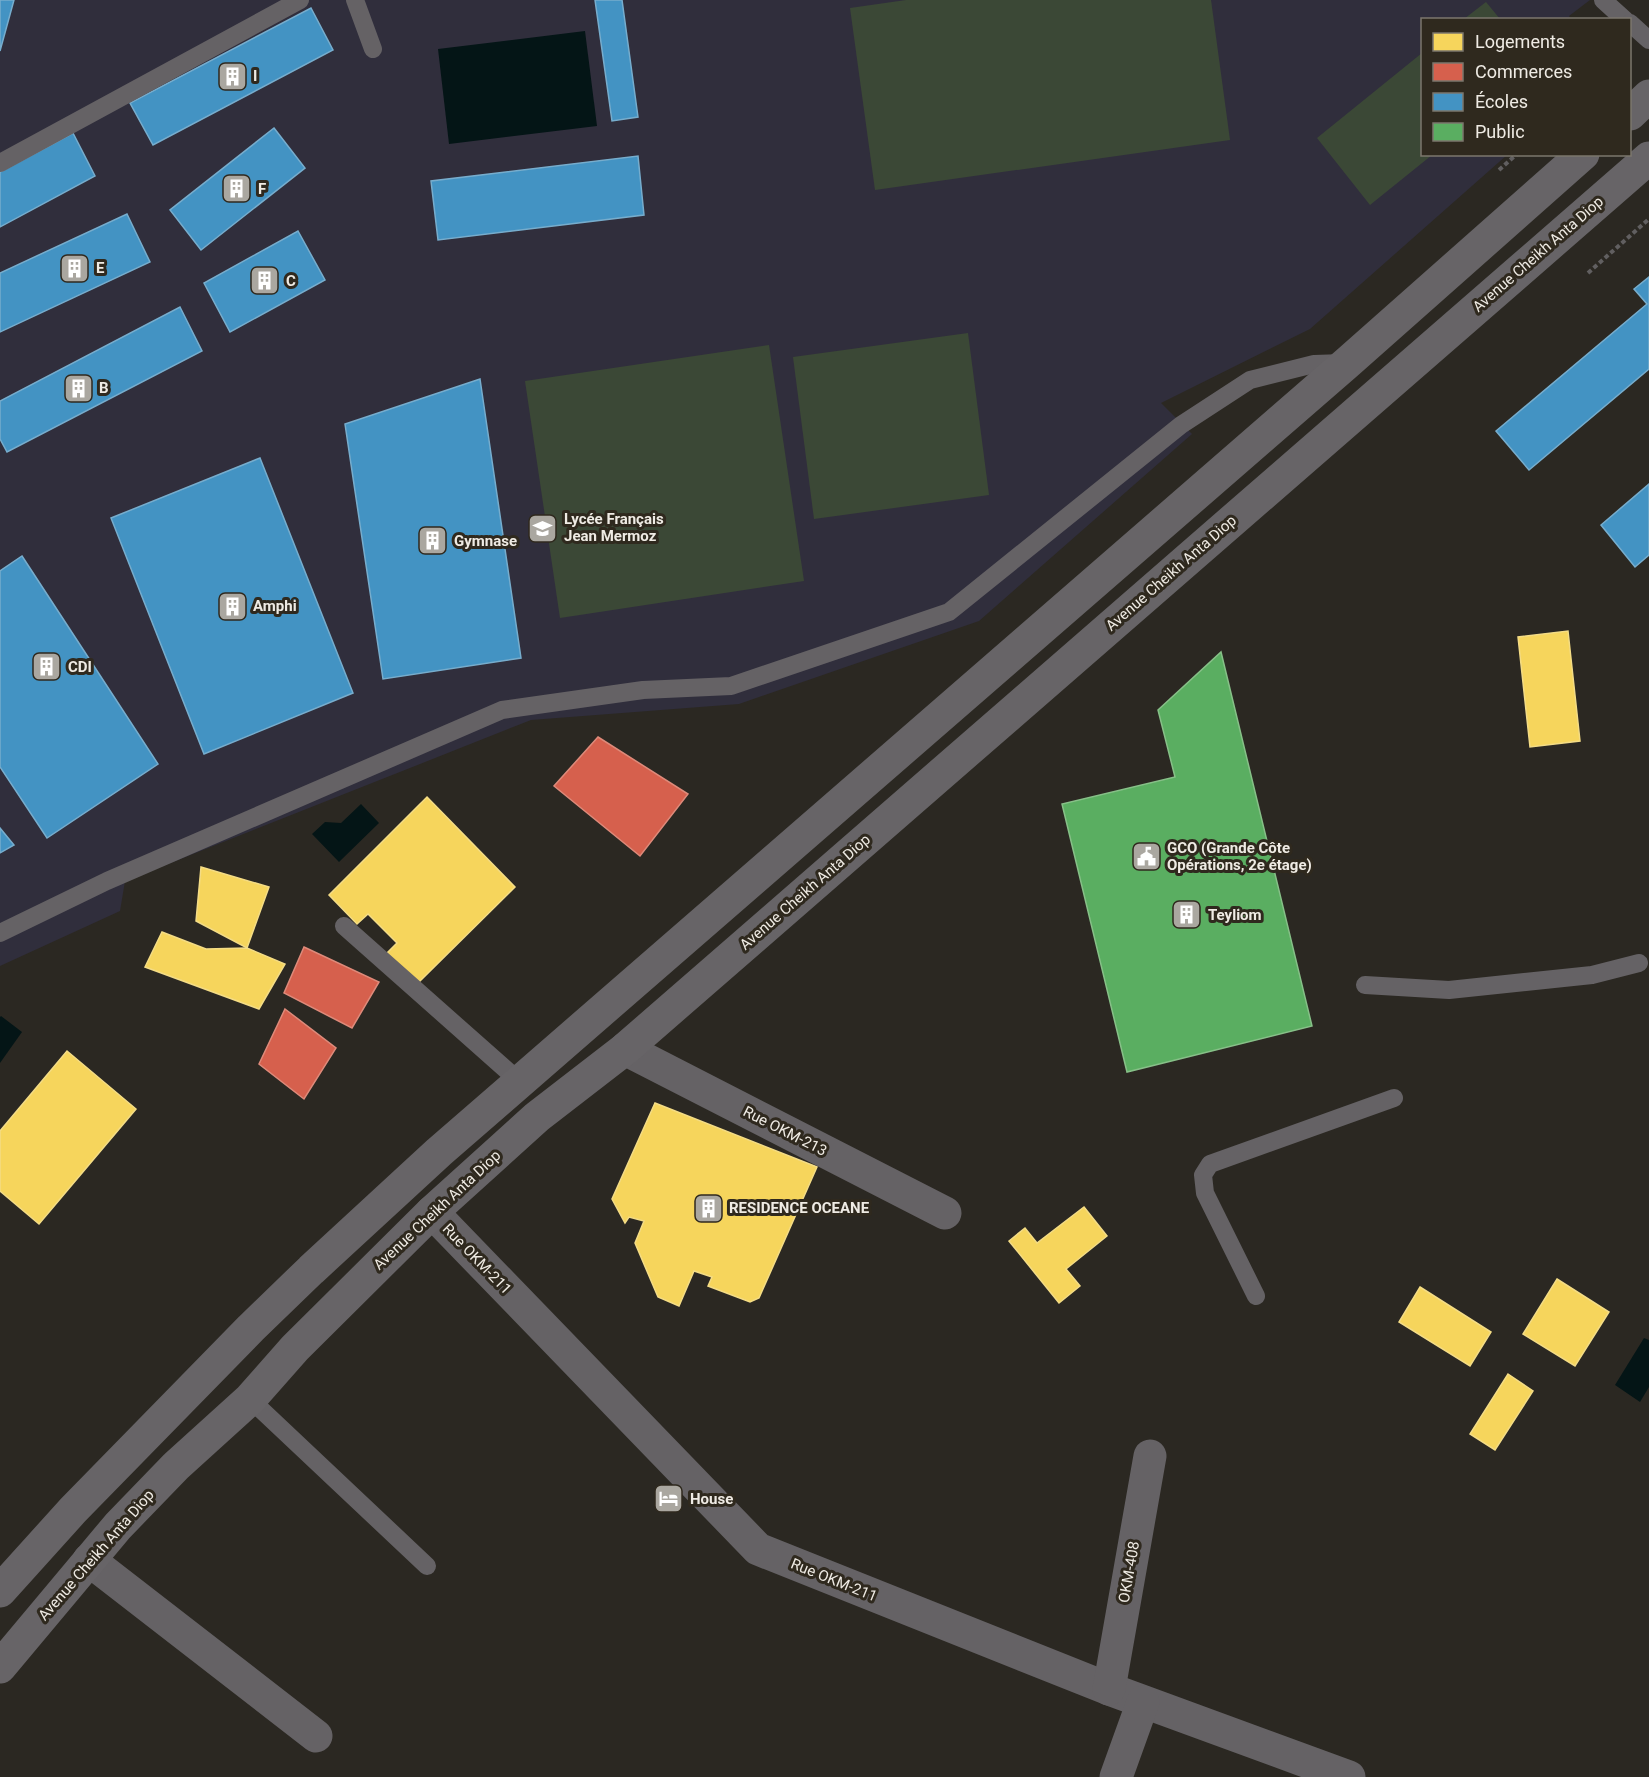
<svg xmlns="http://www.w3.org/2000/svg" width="1649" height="1777" font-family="Roboto,sans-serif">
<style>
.education{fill:#302e3c}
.green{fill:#3b4836}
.water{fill:#041516}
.homes{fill:#f6d55c;stroke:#f4dc85;stroke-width:1.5}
.shops{fill:#d6604d;stroke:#de8a7a;stroke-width:1.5}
.schools{fill:#4393c3;stroke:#77adcd;stroke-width:1.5}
.public{fill:#5aae61;stroke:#87c088;stroke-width:1.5}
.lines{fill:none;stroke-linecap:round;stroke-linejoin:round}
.path{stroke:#615f60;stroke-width:4;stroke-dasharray:4.5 3;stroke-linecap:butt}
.lane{stroke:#656265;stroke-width:18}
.street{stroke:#656265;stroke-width:33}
.secondary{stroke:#676467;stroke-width:33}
.labels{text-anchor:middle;stroke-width:6;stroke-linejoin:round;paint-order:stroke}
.poi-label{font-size:15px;font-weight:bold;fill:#efebe4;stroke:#2f291e;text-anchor:start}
.street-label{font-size:15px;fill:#efebe4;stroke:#2f291e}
</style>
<rect width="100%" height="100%" fill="#2b2822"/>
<!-- education -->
<polygon class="education" points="0,0 1590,0 1569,16 1571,19 1422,20 1422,154 1507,155 1310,329 1161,403 1192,434 979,621 739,704 531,720 125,881 120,911 0,966"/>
<!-- green -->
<g class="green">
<polygon points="906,0 1211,0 1230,140 875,190 850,8"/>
<polygon points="1486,2 1500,19 1464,19"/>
<polygon points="1422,53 1422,154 1432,155 1370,205 1317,138"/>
<polygon points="968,333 989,495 814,519 793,357"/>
<polygon points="769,345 804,581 560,618 525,381"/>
</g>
<!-- water -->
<g class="water">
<polygon points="585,31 597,126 449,144 438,49"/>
<polygon points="361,804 379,823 339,862 312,834 325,822 341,823"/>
<polygon points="1,1016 22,1032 0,1063 0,1017"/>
<polygon points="1644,1338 1649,1340 1649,1387 1640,1402 1615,1385"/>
</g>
<!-- homes -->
<g class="homes">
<polygon points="1568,631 1580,741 1530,747 1518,637"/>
<polygon points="427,797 515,887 417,984 387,953 397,943 368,914 357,924 329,895"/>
<polygon points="201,867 269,887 247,948 196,921"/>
<polygon points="162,932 206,949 247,948 285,964 259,1009 145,967"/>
<polygon points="67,1051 136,1109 39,1224 0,1191 0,1131"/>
<polygon points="655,1103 817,1167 759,1298 750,1302 708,1286 712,1277 694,1271 679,1306 658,1297 635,1243 644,1221 629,1217 625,1223 612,1199"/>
<polygon points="1084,1207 1107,1236 1066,1269 1080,1286 1059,1303 1009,1241 1025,1228 1037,1243"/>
<polygon points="1557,1279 1609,1312 1575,1366 1523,1334"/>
<polygon points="1420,1287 1491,1332 1470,1366 1399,1322"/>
<polygon points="1508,1374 1533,1391 1495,1450 1470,1434"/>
</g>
<!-- shops -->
<g class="shops">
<polygon points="598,737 688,794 640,856 554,786"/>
<polygon points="304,947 379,982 352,1028 284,993"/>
<polygon points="285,1009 336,1048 304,1099 259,1064"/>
</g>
<!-- schools -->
<g class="schools">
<polygon points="0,0 14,0 0,51"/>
<polygon points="595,0 622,0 638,117 612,121"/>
<polygon points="311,8 333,50 153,145 130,103"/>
<polygon points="274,128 305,168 201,250 170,210"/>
<polygon points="73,133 95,176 0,227 0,172"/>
<polygon points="638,156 644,215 438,240 431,181"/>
<polygon points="127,214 150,262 0,332 0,273"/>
<polygon points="298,231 325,280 230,332 204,283"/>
<polygon points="1649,277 1649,369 1529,470 1496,431 1647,304 1634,289"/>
<polygon points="180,307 202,351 7,452 0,439 0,401"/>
<polygon points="480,379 521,658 383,679 345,424"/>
<polygon points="260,458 353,693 204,754 111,518"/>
<polygon points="1649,484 1649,555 1635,567 1601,525"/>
<polygon points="22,556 158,764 47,838 0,767 0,571"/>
<polygon points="0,828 14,845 0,853"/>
</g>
<!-- public -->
<polygon class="public" points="1221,652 1312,1026 1127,1072 1062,804 1175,777 1158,710"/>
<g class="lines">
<!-- path -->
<g class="path">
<polyline points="1499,170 1517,154"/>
<polyline points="1588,273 1649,219"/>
</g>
<!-- lane -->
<g class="lane">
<polyline points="355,0 373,49"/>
<polyline points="1603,0 1625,20"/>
<polyline points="1630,23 1649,40"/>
<polyline points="0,163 300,0"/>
<polyline points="344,926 520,1082"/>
<polyline points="0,933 107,881 502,710 643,690 731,686 949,612 1181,425 1250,380 1314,364 1344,363"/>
<polyline points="1365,985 1449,990 1592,975 1639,963"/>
<polyline points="1256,1296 1205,1193 1203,1175 1210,1164 1394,1098"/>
<polyline points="250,1399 427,1566"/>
</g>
<!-- street -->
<g class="street">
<polyline points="625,1049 945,1213"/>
<polyline points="432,1212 758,1549 1109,1689 1349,1777"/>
<polyline points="89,1560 316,1736"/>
<polyline points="1109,1689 1150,1456"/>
<polyline points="1116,1777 1143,1702"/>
</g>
<!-- secondary -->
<g class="secondary">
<polyline points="1630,114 1649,96"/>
<polyline points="0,1591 73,1510 251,1328 311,1270 439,1152 1347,363 1583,154"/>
<polyline points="0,1667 118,1526 176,1466 250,1399 295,1348 432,1212 537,1117 625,1049 1649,158"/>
</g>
</g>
<!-- icons -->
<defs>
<symbol id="building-square" viewBox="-11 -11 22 22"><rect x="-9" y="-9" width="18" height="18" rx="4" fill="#aaa7a0" stroke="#2f291e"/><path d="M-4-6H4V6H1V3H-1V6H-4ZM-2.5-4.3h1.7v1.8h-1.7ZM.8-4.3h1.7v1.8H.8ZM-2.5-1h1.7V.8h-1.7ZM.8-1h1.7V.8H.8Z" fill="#fff"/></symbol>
<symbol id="school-square" viewBox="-11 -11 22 22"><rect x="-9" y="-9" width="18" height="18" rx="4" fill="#aaa7a0" stroke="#2f291e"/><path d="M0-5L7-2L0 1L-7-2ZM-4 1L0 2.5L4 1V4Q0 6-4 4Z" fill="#fff"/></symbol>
<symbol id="civic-square" viewBox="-11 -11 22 22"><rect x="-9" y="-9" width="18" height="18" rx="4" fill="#aaa7a0" stroke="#2f291e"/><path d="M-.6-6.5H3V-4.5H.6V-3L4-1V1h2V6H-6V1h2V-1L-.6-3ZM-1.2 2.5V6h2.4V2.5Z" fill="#fff"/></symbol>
<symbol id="hotel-square" viewBox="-11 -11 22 22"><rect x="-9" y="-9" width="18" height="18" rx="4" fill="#aaa7a0" stroke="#2f291e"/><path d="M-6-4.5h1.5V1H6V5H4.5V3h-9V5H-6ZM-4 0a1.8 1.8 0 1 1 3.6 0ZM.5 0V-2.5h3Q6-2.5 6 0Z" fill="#fff"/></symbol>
</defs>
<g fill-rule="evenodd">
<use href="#building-square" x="216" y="60" width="33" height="33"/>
<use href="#building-square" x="220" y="172" width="33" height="33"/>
<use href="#building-square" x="58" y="252" width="33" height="33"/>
<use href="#building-square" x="248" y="264" width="33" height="33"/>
<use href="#building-square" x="62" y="372" width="33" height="33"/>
<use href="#school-square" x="526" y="512" width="33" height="33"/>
<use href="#building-square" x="416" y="524" width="33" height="33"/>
<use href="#building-square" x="216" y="590" width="33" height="33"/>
<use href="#building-square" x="30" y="650" width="33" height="33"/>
<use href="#civic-square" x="1130" y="840" width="33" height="33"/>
<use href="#building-square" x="1170" y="898" width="33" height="33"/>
<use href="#building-square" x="692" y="1192" width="33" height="33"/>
<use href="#hotel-square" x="652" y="1482" width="33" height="33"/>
</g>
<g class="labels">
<!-- poi labels -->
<g class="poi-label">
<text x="253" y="81">I</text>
<text x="258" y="194">F</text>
<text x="96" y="273">E</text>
<text x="286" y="286">C</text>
<text x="99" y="393">B</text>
<text x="564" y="524">Lycée Français<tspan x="564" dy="17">Jean Mermoz</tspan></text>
<text x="454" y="546">Gymnase</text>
<text x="253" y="611">Amphi</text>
<text x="68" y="672">CDI</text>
<text x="1167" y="853">GCO (Grande Côte<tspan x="1167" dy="17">Opérations, 2e étage)</tspan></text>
<text x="1208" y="920">Teyliom</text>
<text x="729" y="1213">RESIDENCE OCEANE</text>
<text x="690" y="1504">House</text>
</g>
<!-- street labels -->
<g class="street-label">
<text transform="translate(1538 254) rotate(-41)" y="5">Avenue Cheikh Anta Diop</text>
<text transform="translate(1171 573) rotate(-41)" y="5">Avenue Cheikh Anta Diop</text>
<text transform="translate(805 892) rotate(-41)" y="5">Avenue Cheikh Anta Diop</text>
<text transform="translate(785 1131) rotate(27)" y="5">Rue OKM-213</text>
<text transform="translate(437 1210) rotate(-43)" y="5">Avenue Cheikh Anta Diop</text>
<text transform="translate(477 1259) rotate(46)" y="5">Rue OKM-211</text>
<text transform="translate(96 1555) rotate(-49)" y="5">Avenue Cheikh Anta Diop</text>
<text transform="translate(1129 1572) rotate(-80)" y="5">OKM-408</text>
<text transform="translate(834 1580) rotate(22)" y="5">Rue OKM-211</text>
</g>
</g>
<!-- legend -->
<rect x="1421" y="18" width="210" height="138" fill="#2f291e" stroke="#7c776d" stroke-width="1.5"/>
<rect x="1433" y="33" width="30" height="18" fill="#f6d55c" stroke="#7c776d" stroke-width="1.5"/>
<text x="1475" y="48" font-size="18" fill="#efebe4">Logements</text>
<rect x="1433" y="63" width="30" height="18" fill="#d6604d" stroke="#7c776d" stroke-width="1.5"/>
<text x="1475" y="78" font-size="18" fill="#efebe4">Commerces</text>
<rect x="1433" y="93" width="30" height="18" fill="#4393c3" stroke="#7c776d" stroke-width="1.5"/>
<text x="1475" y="108" font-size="18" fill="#efebe4">Écoles</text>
<rect x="1433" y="123" width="30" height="18" fill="#5aae61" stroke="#7c776d" stroke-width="1.5"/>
<text x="1475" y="138" font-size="18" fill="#efebe4">Public</text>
</svg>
